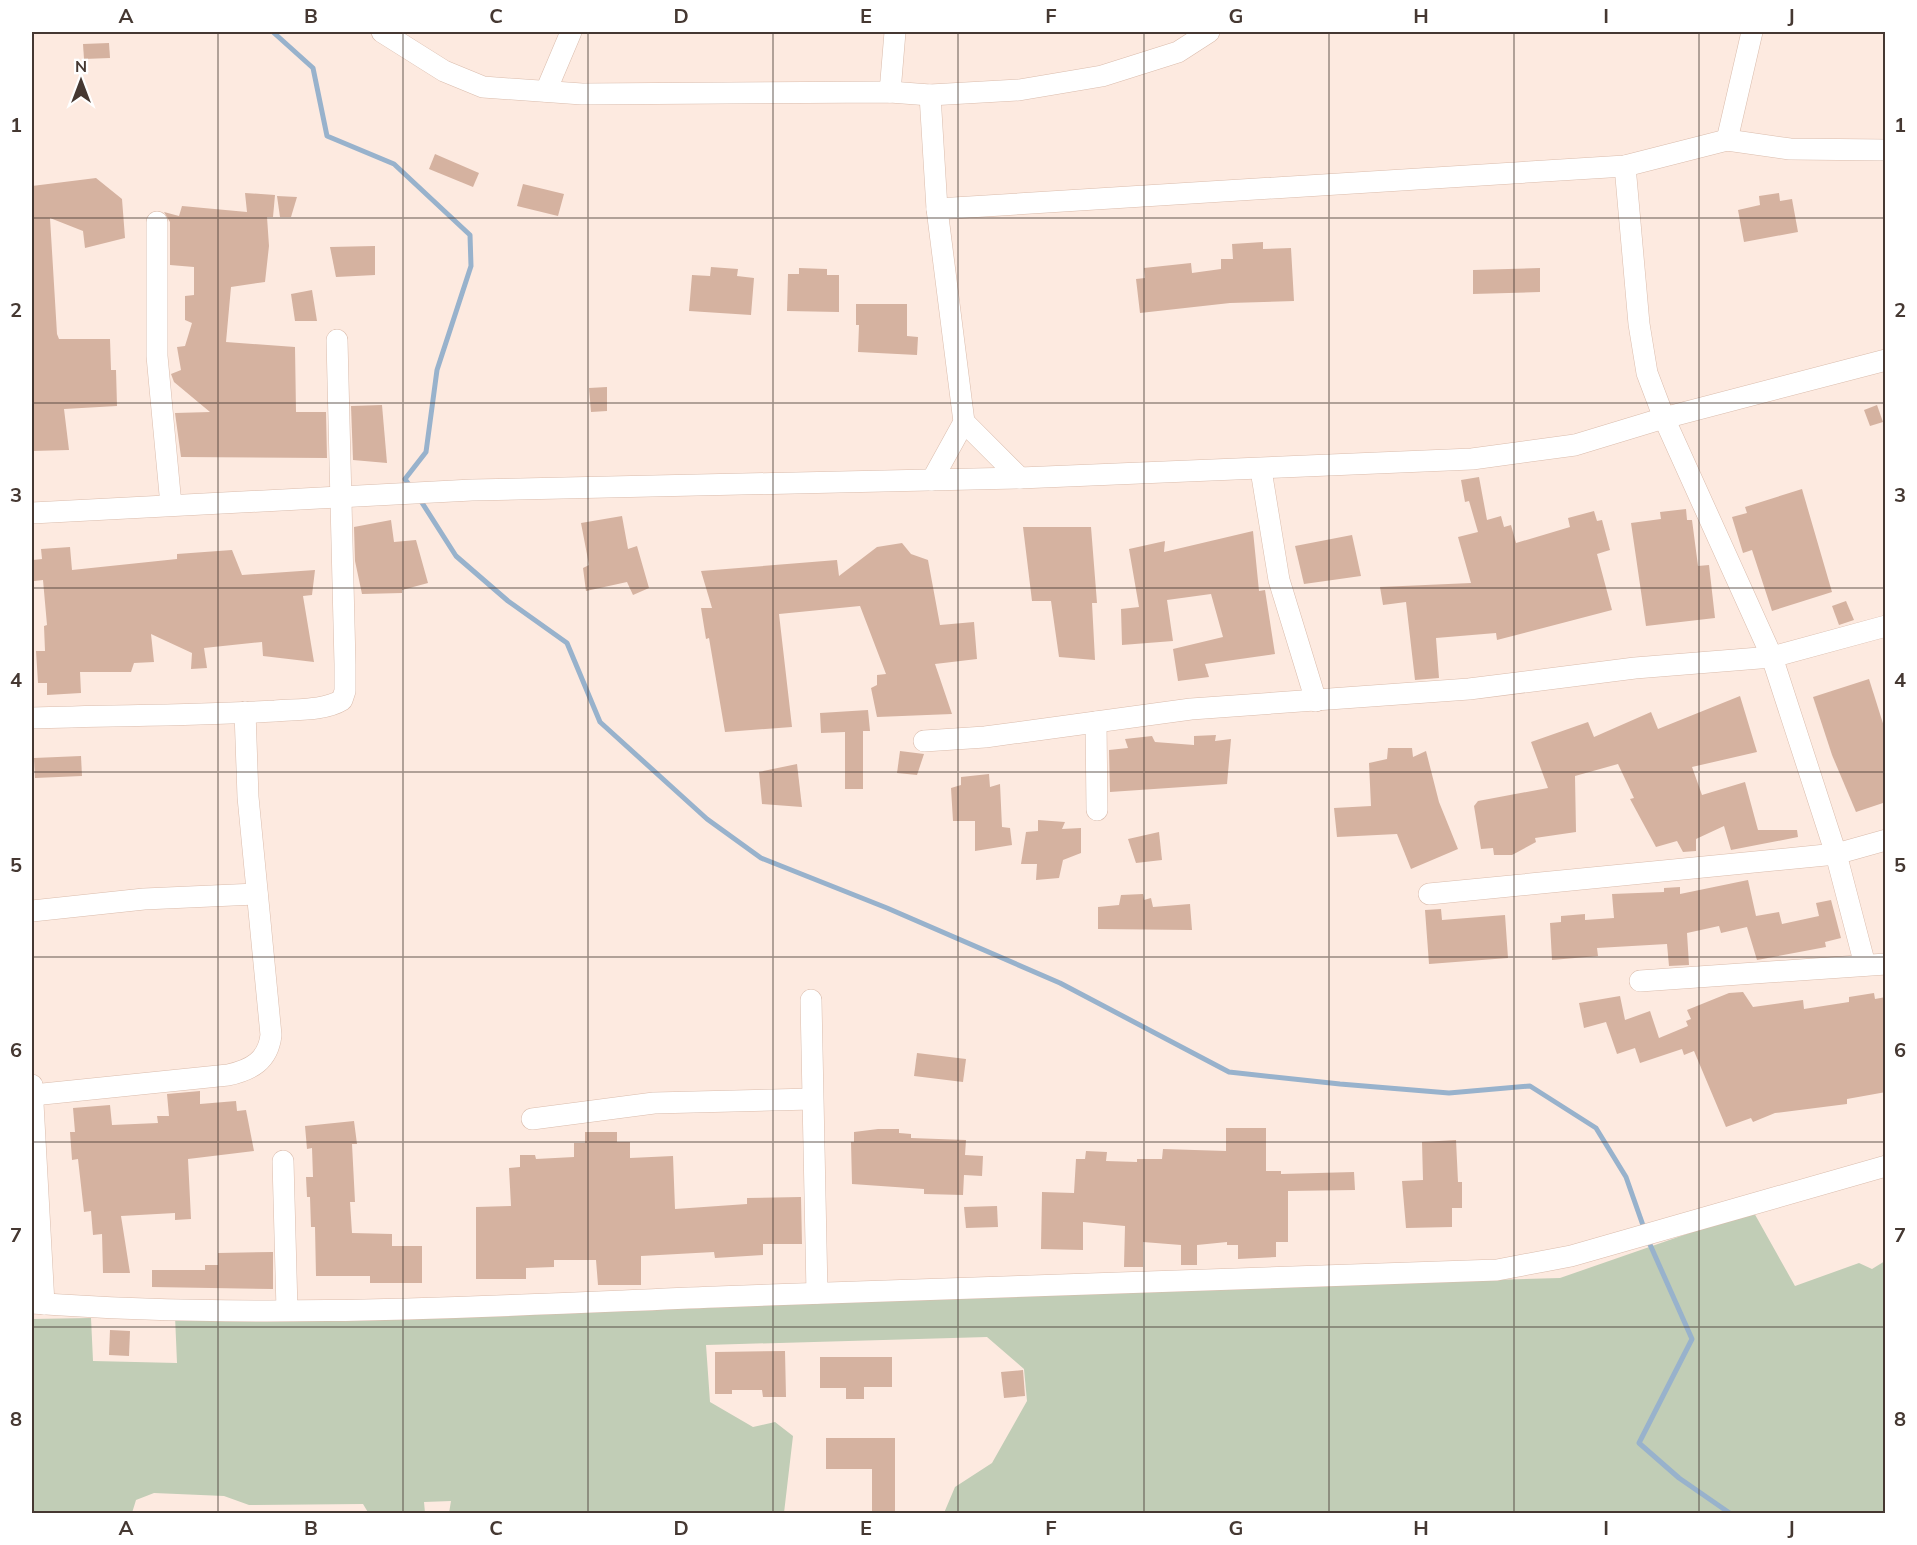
<svg xmlns="http://www.w3.org/2000/svg" width="1917" height="1545" font-family="Mulish,sans-serif">
<style>
.green{fill:#c1cdb6}
.lines{fill:none;stroke-linecap:round;stroke-linejoin:round}
.stream{stroke:#98b2cc;stroke-width:5}
.building{fill:#d5b2a0}
.street-casing{stroke:#dabcac;stroke-width:22}
.street{stroke:#fff;stroke-width:21}
.grid{fill:none;stroke:#453832;stroke-width:1.5;stroke-opacity:0.55}
.neatline{fill:none;stroke:#453832;stroke-width:2}
.grid-label{font-size:20px;text-anchor:middle;font-weight:bold;fill:#453832}
</style>
<rect width="100%" height="100%" fill="#fdeae0"/>
<!-- green -->
<polygon class="green" points="1753,1211 1795,1286 1859,1263 1872,1269 1885,1261 1885,1513 944,1513 955,1487 992,1463 1027,1401 1024,1369 987,1337 706,1345 710,1402 753,1427 775,1422 793,1436 784,1513 449,1513 451,1501 424,1502 425,1513 369,1514 363,1504 249,1505 224,1496 154,1493 136,1500 132,1513 32,1513 32,1319 91,1318 93,1361 177,1363 175,1316 1560,1278"/>
<g class="lines">
<!-- stream -->
<g class="stream">
<polyline points="273,32 313,68 327,136 394,164 470,235 471,266 437,370 426,452 405,479 411,488"/>
<polyline points="419,498 456,556 508,601 567,643 600,722 707,819 761,858 887,908 1060,983 1229,1072 1340,1084 1449,1093 1530,1086 1596,1128 1626,1177 1645,1231"/>
<polyline points="1648,1240 1692,1339 1639,1443 1679,1478 1731,1514"/>
</g>
</g>
<!-- building -->
<g class="building">
<polygon points="109,43 110,58 84,59 83,44"/>
<polygon points="435,154 479,173 473,187 429,169"/>
<polygon points="96,178 122,199 125,238 85,248 83,231 50,218 57,334 59,339 110,339 111,370 116,370 117,406 64,409 69,450 32,451 32,186"/>
<polygon points="523,184 564,194 558,216 517,206"/>
<polygon points="245,193 275,195 273,217 267,217 269,246 265,282 231,287 226,342 295,347 296,412 326,412 327,458 181,457 175,413 210,412 174,382 171,374 181,370 177,347 185,346 192,323 185,320 185,296 194,295 194,267 170,265 170,222 164,212 179,216 182,206 247,212"/>
<polygon points="1779,193 1780,201 1792,199 1798,232 1744,242 1738,210 1760,205 1759,196"/>
<polygon points="277,196 297,197 291,217 280,217"/>
<polygon points="1263,242 1263,249 1291,248 1294,301 1230,303 1140,313 1136,279 1145,278 1144,268 1191,263 1192,273 1221,269 1221,259 1233,259 1232,244"/>
<polygon points="375,246 375,275 336,277 330,247"/>
<polygon points="711,267 738,269 737,276 754,278 751,315 689,311 692,275 710,276"/>
<polygon points="799,268 827,269 827,275 839,275 839,312 787,311 788,274 799,274"/>
<polygon points="1540,268 1540,292 1473,294 1473,270"/>
<polygon points="312,290 317,321 295,321 291,294"/>
<polygon points="856,304 907,304 907,336 918,337 917,355 858,352 859,325 856,325"/>
<polygon points="607,387 607,411 591,412 589,388"/>
<polygon points="382,405 387,463 353,460 351,406"/>
<polygon points="1877,405 1883,422 1870,426 1864,410"/>
<polygon points="1479,477 1487,520 1501,516 1504,527 1511,525 1516,543 1570,527 1568,518 1594,511 1597,521 1602,520 1610,550 1597,554 1612,610 1497,640 1496,633 1436,638 1439,678 1415,680 1406,602 1383,605 1380,587 1471,583 1458,537 1478,532 1469,501 1465,502 1461,480"/>
<polygon points="1802,489 1832,592 1772,611 1752,550 1743,553 1732,517 1747,513 1745,507"/>
<polygon points="1686,509 1687,520 1692,520 1698,566 1709,565 1715,618 1646,626 1631,523 1661,519 1660,512"/>
<polygon points="622,516 628,549 637,546 649,588 633,595 627,582 586,591 583,568 589,565 581,523"/>
<polygon points="391,520 394,542 416,540 428,583 402,590 402,593 362,594 355,561 354,527"/>
<polygon points="1023,527 1091,527 1097,603 1092,603 1095,660 1059,657 1051,601 1032,601"/>
<polygon points="1253,531 1259,591 1265,590 1275,654 1205,664 1209,677 1178,681 1173,649 1223,637 1211,594 1167,600 1173,641 1122,645 1121,609 1139,607 1129,549 1165,541 1164,552"/>
<polygon points="1352,535 1361,576 1304,584 1295,546"/>
<polygon points="902,543 911,554 928,560 940,625 974,622 977,659 935,664 952,714 877,717 871,688 877,685 877,675 886,674 860,606 779,614 792,727 725,732 709,638 706,639 701,608 712,608 701,571 837,560 839,576 877,547"/>
<polygon points="70,547 72,570 177,559 177,554 232,550 242,575 315,570 312,595 303,596 314,662 263,656 262,642 204,648 207,668 191,669 192,653 151,634 154,662 134,663 131,672 80,672 81,693 47,695 47,683 38,683 36,651 45,651 44,626 47,625 43,580 34,581 33,560 42,559 41,549"/>
<polygon points="1846,601 1854,620 1839,625 1832,606"/>
<polygon points="1869,679 1886,733 1886,802 1856,812 1832,755 1813,697"/>
<polygon points="1740,696 1757,752 1692,767 1702,795 1745,782 1758,830 1797,830 1798,837 1731,850 1724,826 1696,839 1696,851 1683,852 1677,841 1656,847 1630,799 1634,798 1618,764 1575,776 1576,832 1535,838 1536,842 1512,855 1494,855 1493,848 1481,849 1474,806 1478,801 1548,788 1531,742 1588,722 1594,737 1651,712 1658,729"/>
<polygon points="868,710 870,731 863,731 863,789 845,789 845,732 821,733 820,713"/>
<polygon points="1216,735 1215,741 1231,739 1227,784 1110,792 1109,750 1128,748 1125,739 1152,736 1155,742 1194,745 1194,736"/>
<polygon points="1388,748 1412,748 1413,757 1426,751 1439,802 1458,849 1411,869 1397,834 1337,837 1334,808 1371,806 1369,763 1387,759"/>
<polygon points="900,751 924,754 917,775 897,773"/>
<polygon points="81,756 82,776 35,778 34,758"/>
<polygon points="797,764 802,807 762,804 759,772"/>
<polygon points="989,774 990,787 1000,784 1002,827 1010,828 1012,845 975,851 975,821 953,821 951,788 961,785 961,777"/>
<polygon points="1038,820 1065,822 1062,829 1081,828 1081,853 1063,860 1059,878 1036,880 1037,864 1021,864 1026,832 1038,831"/>
<polygon points="1159,832 1162,860 1136,863 1128,839"/>
<polygon points="1748,880 1756,916 1779,912 1782,924 1819,916 1816,903 1831,900 1841,938 1825,942 1826,947 1757,960 1747,927 1721,933 1719,926 1687,933 1689,965 1669,966 1667,944 1597,948 1598,956 1552,960 1550,923 1561,922 1561,916 1585,914 1585,920 1614,918 1612,894 1664,892 1664,888 1680,887 1680,894"/>
<polygon points="1143,894 1144,900 1151,898 1153,907 1190,904 1192,930 1098,929 1098,907 1119,905 1121,895"/>
<polygon points="1441,909 1442,920 1505,915 1508,958 1429,964 1425,910"/>
<polygon points="1743,992 1753,1007 1803,1000 1804,1009 1849,1002 1849,997 1874,993 1875,999 1886,997 1886,1092 1847,1099 1847,1104 1775,1113 1753,1122 1751,1118 1726,1127 1694,1051 1684,1055 1682,1049 1640,1063 1635,1048 1617,1054 1606,1022 1584,1028 1579,1003 1620,996 1625,1020 1650,1011 1659,1038 1688,1026 1686,1021 1691,1019 1687,1010 1729,993"/>
<polygon points="917,1053 966,1059 963,1082 914,1076"/>
<polygon points="200,1091 200,1104 236,1101 237,1111 246,1110 254,1151 188,1159 191,1219 175,1220 175,1213 121,1216 130,1273 103,1273 102,1234 93,1235 91,1211 84,1212 78,1159 72,1160 70,1132 75,1132 73,1108 110,1105 112,1125 158,1123 157,1116 169,1116 167,1094"/>
<polygon points="354,1121 357,1144 352,1144 355,1202 350,1202 352,1233 392,1234 392,1246 422,1246 422,1283 370,1283 370,1276 316,1276 315,1227 311,1227 310,1197 307,1197 306,1177 313,1177 312,1148 307,1149 305,1126"/>
<polygon points="1226,1128 1266,1128 1266,1171 1281,1171 1281,1174 1354,1172 1355,1190 1288,1191 1288,1242 1276,1242 1276,1257 1238,1259 1238,1245 1227,1245 1227,1242 1197,1245 1197,1265 1181,1265 1181,1245 1143,1242 1143,1267 1124,1267 1125,1226 1083,1222 1083,1250 1041,1249 1042,1192 1074,1193 1076,1159 1085,1159 1086,1151 1107,1152 1106,1161 1137,1162 1137,1159 1162,1159 1163,1149 1226,1151"/>
<polygon points="878,1129 899,1129 899,1133 911,1134 911,1138 966,1140 965,1155 983,1156 982,1176 964,1175 963,1195 924,1194 924,1189 852,1184 851,1142 854,1142 854,1132"/>
<polygon points="585,1132 617,1132 617,1142 630,1142 630,1158 673,1156 675,1209 747,1204 747,1198 801,1197 802,1244 763,1244 763,1255 715,1258 714,1252 641,1256 641,1285 598,1285 596,1260 554,1260 554,1267 526,1268 526,1279 476,1279 476,1207 511,1206 509,1168 520,1167 520,1155 535,1155 536,1159 574,1157 574,1143 585,1143"/>
<polygon points="1456,1140 1458,1182 1462,1182 1462,1208 1452,1208 1452,1227 1406,1228 1402,1181 1423,1180 1422,1142"/>
<polygon points="997,1206 998,1227 966,1228 964,1207"/>
<polygon points="273,1252 273,1289 152,1287 152,1270 205,1270 205,1265 218,1265 218,1253"/>
<polygon points="110,1330 130,1331 129,1356 109,1355"/>
<polygon points="785,1351 786,1397 763,1397 762,1390 732,1390 732,1394 715,1394 715,1352"/>
<polygon points="820,1357 892,1357 892,1387 864,1387 864,1399 846,1399 846,1388 820,1388"/>
<polygon points="1023,1370 1025,1396 1004,1398 1001,1372"/>
<polygon points="826,1438 895,1438 895,1514 872,1514 872,1469 826,1469"/>
</g>
<g class="lines">
<defs>
<g id="street">
<polyline points="382,32 444,71 483,87 582,94 890,92 930,95 1019,90 1102,76 1178,52 1209,32"/>
<polyline points="546,91 571,32"/>
<polyline points="890,92 895,32"/>
<polyline points="930,95 937,209 964,422 932,480"/>
<polyline points="1727,140 1752,32"/>
<polyline points="1625,166 1639,324 1647,373 1664,418 1772,657 1836,854 1865,965"/>
<polyline points="937,209 1625,166 1727,140 1790,149 1886,150"/>
<polyline points="157,222 157,356 171,505"/>
<polyline points="964,422 1020,478"/>
<polyline points="1261,470 1279,580 1316,701"/>
<polyline points="32,513 472,490 1020,478 1472,459 1575,445 1664,418 1886,360"/>
<path d="M32 718C112 715 194 716 275 711 295 709 324 711 342 700L345 691V664L337 340"/>
<polyline points="1096,722 1097,810"/>
<polyline points="924,741 985,737 1191,709 1469,689 1635,668 1772,657 1886,626"/>
<polyline points="1429,894 1836,854 1886,840"/>
<polyline points="32,911 144,899 257,894"/>
<polyline points="1640,981 1886,964"/>
<polyline points="811,1000 817,1293"/>
<polyline points="32,1085 44,1304"/>
<path d="M33 1095 228 1075C251 1070 268 1061 271 1035L248 797 245 712"/>
<polyline points="532,1119 654,1103 812,1099"/>
<polyline points="283,1161 287,1310"/>
<path d="M32 1303C259 1320 489 1306 716 1297 976 1287 1236 1279 1497 1270L1571 1256 1886 1166"/>
</g>
</defs>
<!-- street casing -->
<use href="#street" class="street-casing"/>
<!-- street -->
<use href="#street" class="street"/>
</g>
<!-- grid -->
<path class="grid" d="M218 32V1514M403 32V1514M588 32V1514M773 32V1514M958 32V1514M1144 32V1514M1329 32V1514M1514 32V1514M1699 32V1514M32 218H1886M32 403H1886M32 588H1886M32 772H1886M32 957H1886M32 1142H1886M32 1327H1886"/>
<!-- border -->
<rect width="1917" height="1545" fill="none" stroke="#ffffff" stroke-width="66"/>
<!-- north arrow -->
<g transform="translate(81 81)" stroke="#ffffff" stroke-width="4.5" paint-order="stroke">
<path d="M0-4.5L10 22L0 15L-10 22Z" fill="#453832"/>
<text y="-9" font-size="16" font-weight="bold" text-anchor="middle" fill="#453832">N</text>
</g>
<rect x="33" y="33" width="1851" height="1479" class="neatline"/>
<g class="grid-label">
<text x="126" y="23">A</text>
<text x="311" y="23">B</text>
<text x="496" y="23">C</text>
<text x="681" y="23">D</text>
<text x="866" y="23">E</text>
<text x="1051" y="23">F</text>
<text x="1236" y="23">G</text>
<text x="1421" y="23">H</text>
<text x="1606" y="23">I</text>
<text x="1791" y="23">J</text>
<text x="16" y="132">1</text>
<text x="1900" y="132">1</text>
<text x="16" y="317">2</text>
<text x="1900" y="317">2</text>
<text x="16" y="502">3</text>
<text x="1900" y="502">3</text>
<text x="16" y="687">4</text>
<text x="1900" y="687">4</text>
<text x="16" y="872">5</text>
<text x="1900" y="872">5</text>
<text x="16" y="1057">6</text>
<text x="1900" y="1057">6</text>
<text x="16" y="1242">7</text>
<text x="1900" y="1242">7</text>
<text x="16" y="1426">8</text>
<text x="1900" y="1426">8</text>
<text x="126" y="1535">A</text>
<text x="311" y="1535">B</text>
<text x="496" y="1535">C</text>
<text x="681" y="1535">D</text>
<text x="866" y="1535">E</text>
<text x="1051" y="1535">F</text>
<text x="1236" y="1535">G</text>
<text x="1421" y="1535">H</text>
<text x="1606" y="1535">I</text>
<text x="1791" y="1535">J</text>
</g>
</svg>
